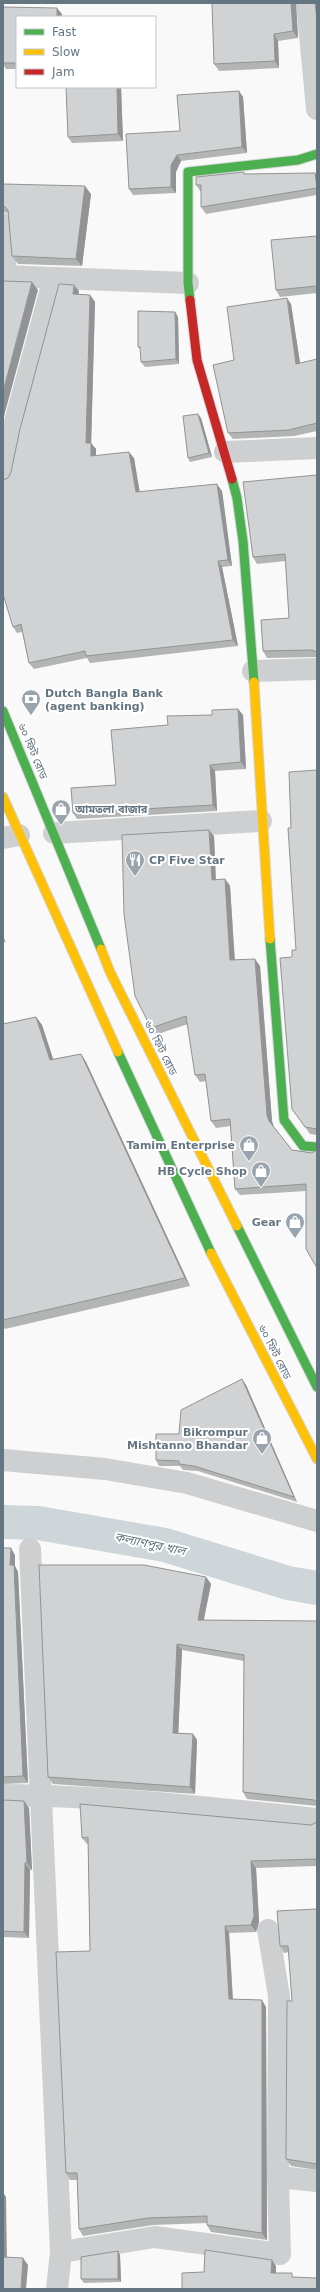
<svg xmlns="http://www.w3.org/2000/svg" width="320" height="2292" font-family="'DejaVu Sans','Noto Sans Bengali',sans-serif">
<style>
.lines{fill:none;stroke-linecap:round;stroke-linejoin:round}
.canal{stroke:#ced6d9;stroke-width:34}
.fast-casing{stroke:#d5d6d7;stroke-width:11}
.slow-casing{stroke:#d5d6d7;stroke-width:11}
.jam-casing{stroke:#d5d6d7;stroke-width:11}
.street{stroke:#cecfd0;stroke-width:22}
.fast{stroke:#4caf50;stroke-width:9}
.slow{stroke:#ffc107;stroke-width:9}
.jam{stroke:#c62828;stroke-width:9}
.wall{fill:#b3b5b5}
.shaded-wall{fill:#929394}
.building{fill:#d0d2d3;stroke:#929394}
.labels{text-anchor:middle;stroke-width:4;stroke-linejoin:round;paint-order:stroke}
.poi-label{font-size:11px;font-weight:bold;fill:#657683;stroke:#fff;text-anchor:end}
.street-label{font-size:11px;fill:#657683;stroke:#fff}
.water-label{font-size:12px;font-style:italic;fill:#60757c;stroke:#fff}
</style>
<rect width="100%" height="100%" fill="#f9f9f9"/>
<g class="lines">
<!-- canal -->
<polyline class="canal" points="3,1522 38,1523 165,1545 288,1583 317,1588"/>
<defs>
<g id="fast">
<polyline points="190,300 188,283 188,172 298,160 317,154"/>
<polyline points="232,479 237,498 243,541 254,682"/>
<polyline points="3,711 101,949"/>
<polyline points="270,939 284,1120 303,1146 317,1147"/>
<polyline points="118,1052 211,1253"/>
<polyline points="237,1226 317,1387"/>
</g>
<g id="slow">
<polyline points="254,682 270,939"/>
<polyline points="3,797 118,1052"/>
<polyline points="101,949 110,972 237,1226"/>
<polyline points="211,1253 317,1459"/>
</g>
<polyline id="jam" points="190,300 197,360 232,479"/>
</defs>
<!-- fast casing -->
<use href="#fast" class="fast-casing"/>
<!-- slow casing -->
<use href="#slow" class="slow-casing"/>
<!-- jam casing -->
<use href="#jam" class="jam-casing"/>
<!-- street -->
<g class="street">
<polyline points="307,3 317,109"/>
<polyline points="3,224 6,276"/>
<polyline points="3,276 188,283"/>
<polyline points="225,452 317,448"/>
<polyline points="3,476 12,433 54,278"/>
<polyline points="253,671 317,669"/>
<polyline points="54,833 261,821"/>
<polyline points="3,838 19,835"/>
<polyline points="3,1460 105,1469 187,1483 317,1521"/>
<polyline points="30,1549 61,2252 57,2289"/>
<path d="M3 1795C108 1796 213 1808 317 1819"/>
<polyline points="268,1930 279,1996 278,2177"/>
<polyline points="61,2252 155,2237 280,2254 278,2177 317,2181"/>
</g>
<!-- fast -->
<use href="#fast" class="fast"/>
<!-- slow -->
<use href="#slow" class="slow"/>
<!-- jam -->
<use href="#jam" class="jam"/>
</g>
<!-- wall -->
<g class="wall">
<polygon points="212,3 296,3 298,38 278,41 279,68 219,71 214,64"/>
<polygon points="3,7 62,14 17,17 17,69 6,69 3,64"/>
<polygon points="66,87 121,87 123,141 72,143 68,137"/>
<polygon points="239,91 243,97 247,153 181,161 176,172 176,193 133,195 129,189 180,131"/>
<polygon points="245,174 317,175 317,195 206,214 201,207 201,192 196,185"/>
<polygon points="3,184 91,194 82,266 18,264 12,256 8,213 3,212"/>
<polygon points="317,236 317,293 280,297 276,290"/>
<polygon points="79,291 78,295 90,295 95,302 91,443 96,449 96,456 134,458 139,492 222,491 232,566 222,567 238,646 90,663 87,658 34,669 29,663 22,632 17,633 13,627 8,478 11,472"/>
<polygon points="291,304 300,363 317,359 317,431 294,436 233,439 228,433 234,360"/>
<polygon points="175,312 178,317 179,364 145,367 141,362 141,350 138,347"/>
<polygon points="198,414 201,418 212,457 190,462 188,458"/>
<polygon points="317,475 317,657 267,658 263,651 289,618 286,561 257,564 253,557"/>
<polygon points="238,709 243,715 246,769 215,771 217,811 77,819 73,813 116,785 168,725"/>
<polygon points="317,722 317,1135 310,1134 292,1109 292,957 296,950 291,828 317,770"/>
<polygon points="214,836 216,880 225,879 230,886 235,960 260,966 272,1121 273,1126 292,1150 312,1153 306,1191 240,1195 235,1189 231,1126 216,1128 211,1121 206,1081 200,1082 195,1075 188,1024 155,1035 151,1028"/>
<polygon points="3,936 6,942 3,942"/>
<polygon points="36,1017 42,1025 53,1059 81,1054 86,1062 190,1286 5,1329 3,1326 3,1024"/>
<polygon points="242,1379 246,1385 297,1502 198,1471 183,1470 180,1466 159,1466 156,1460 179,1434"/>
<polygon points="3,1548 15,1555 15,1566 18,1572 28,1783 3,1784"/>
<polygon points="206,1577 211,1584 204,1620 317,1621 317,1806 247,1799 243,1792 244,1661 182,1650 178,1733 193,1734 197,1740 195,1794 53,1784 48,1777"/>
<polygon points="3,1800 29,1808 32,1870 30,1870 29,1938 3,1937"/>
<polygon points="317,1822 317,1866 256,1868 259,1922 256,1932 229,1933 233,1999 266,2007 267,2240 211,2232 207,2225 207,2223 153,2225 83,2236 79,2229 77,2180 70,2180 66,2173 90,1951 88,1844 87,1844 82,1838 311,1825"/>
<polygon points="317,1909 317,2170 291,2166 286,2159 292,2001 289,1952 284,1953 280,1946"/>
<polygon points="118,2251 120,2255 121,2282 84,2283 81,2279"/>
</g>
<!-- shaded-wall -->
<g class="shaded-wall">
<polygon points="291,3 296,3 298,38 293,31"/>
<polygon points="57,8 62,14 62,17 57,17"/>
<polygon points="274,34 278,41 279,68 275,61"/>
<polygon points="117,87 121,87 123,141 118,134"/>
<polygon points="239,91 243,97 247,153 242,147"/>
<polygon points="177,155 181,161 176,172 176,193 171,187 171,165"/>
<polygon points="315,173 317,175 317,189"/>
<polygon points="85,186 91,194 82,266 76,259"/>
<polygon points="32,282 38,290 3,420 3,392"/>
<polygon points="74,285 79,291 78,301 73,294"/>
<polygon points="90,295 95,302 91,449 86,443"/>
<polygon points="287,298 291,304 301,370 296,364"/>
<polygon points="175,312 178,317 179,364 176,359"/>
<polygon points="198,414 201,418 212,457 209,453"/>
<polygon points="91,443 96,449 96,463 91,456"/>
<polygon points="129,452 134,458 141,499 136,492"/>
<polygon points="217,484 222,491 232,566 228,560"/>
<polygon points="218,561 222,567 238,646 233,640"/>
<polygon points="238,709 243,715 246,769 241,762"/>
<polygon points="210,765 215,771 217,811 213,805"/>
<polygon points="209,830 214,836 216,887 212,880"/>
<polygon points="225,879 230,886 235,967 230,960"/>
<polygon points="255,959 260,966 272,1121 274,1127 269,1121 267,1115"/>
<polygon points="36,1017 42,1025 56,1068 50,1060"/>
<polygon points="81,1054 86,1062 190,1286 185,1278"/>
<polygon points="242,1379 246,1385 297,1502 294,1497"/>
<polygon points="11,1548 15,1555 15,1566 18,1572 28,1783 23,1776 10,1565"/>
<polygon points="206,1577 211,1584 202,1627 198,1620"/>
<polygon points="177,1644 182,1650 178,1740 173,1733"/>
<polygon points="193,1734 197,1740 195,1794 190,1787"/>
<polygon points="24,1801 29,1808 32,1870 27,1863"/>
<polygon points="251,1861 256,1868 259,1922 256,1932 251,1925"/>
<polygon points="25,1863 30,1870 29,1938 24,1932"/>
<polygon points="225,1926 229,1933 233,2005 229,1999"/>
<polygon points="262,2000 266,2007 267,2240 262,2233"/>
<polygon points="3,2192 6,2197 7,2264 3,2257"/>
<polygon points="118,2251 120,2255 121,2282 118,2279"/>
<polygon points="23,2258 28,2265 26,2289 21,2289"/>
<polygon points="272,2260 276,2266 276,2280 271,2273"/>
</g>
<!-- building -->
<g class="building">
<polygon points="212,3 291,3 293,31 274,34 275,61 214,64"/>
<polygon points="315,3 317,3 317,20"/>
<polygon points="3,7 57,8 57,17 17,17 17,63 3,63"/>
<polygon points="66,87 117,87 118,134 68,137"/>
<polygon points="239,91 242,147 177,155 171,165 171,187 129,189 126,134 180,131 177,95"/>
<polygon points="244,172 244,174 315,173 317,188 201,207 201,185 196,185 196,177"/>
<polygon points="3,184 85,186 76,259 12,256 8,210 3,205"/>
<polygon points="317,236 317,286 276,290 271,240"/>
<polygon points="3,281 32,282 3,392"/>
<polygon points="59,284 74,285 73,294 90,295 86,443 91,443 91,456 129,452 136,492 217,484 228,560 218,561 233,640 86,656 85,651 29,663 21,624 13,627 3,594 3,480 8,478 11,472 20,429"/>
<polygon points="287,298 296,364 317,359 317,423 289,430 228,433 213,365 234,360 227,307"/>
<polygon points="138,311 175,312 176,359 141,362 140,347 138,347"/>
<polygon points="198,414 209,453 188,458 183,416"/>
<polygon points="317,475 317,652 312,650 263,651 261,620 289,618 285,554 253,557 243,482"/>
<polygon points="238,709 241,762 210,765 213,805 73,813 71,788 116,785 111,730 168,725 167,716 212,715 212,710"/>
<polygon points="317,722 317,1129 305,1127 292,1109 280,958 292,957 292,950 296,950 288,828 291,828 289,772 317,770"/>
<polygon points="209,830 212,880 225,879 230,960 255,959 267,1115 269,1121 292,1150 312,1153 317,1150 317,1268 306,1249 306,1184 235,1189 230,1119 211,1121 205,1074 195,1075 186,1016 151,1028 135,996 124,914 122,835"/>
<polygon points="36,1017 50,1060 81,1054 185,1278 3,1320 3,1024"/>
<polygon points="242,1379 294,1497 194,1466 179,1464 179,1461 156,1460 156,1434 179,1434 181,1410"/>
<polygon points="3,1548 11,1548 10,1565 14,1565 23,1776 3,1777"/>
<polygon points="39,1565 144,1565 206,1577 198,1620 317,1621 317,1802 314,1800 243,1792 244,1655 177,1644 173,1733 193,1734 190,1787 48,1777"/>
<polygon points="3,1800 24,1801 27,1863 25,1863 24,1932 3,1931"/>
<polygon points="80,1804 311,1825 317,1822 317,1859 251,1861 254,1916 251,1925 225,1926 229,1999 262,2000 262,2233 207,2225 207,2216 148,2218 79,2229 77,2173 66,2173 56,1952 90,1951 88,1837 82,1838"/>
<polygon points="317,1909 317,2164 286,2159 287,2001 292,2001 288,1946 280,1946 277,1911"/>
<polygon points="205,2250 272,2260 271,2273 292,2273 292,2277 317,2278 317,2289 182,2289 182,2273 204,2272"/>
<polygon points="118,2251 118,2279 81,2279 81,2257"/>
<polygon points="3,2257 23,2258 21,2289 3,2289"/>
</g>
<!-- icons -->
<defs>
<symbol id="bank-pin" viewBox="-11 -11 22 30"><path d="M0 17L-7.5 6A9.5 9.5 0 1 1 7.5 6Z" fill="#99a4ac" stroke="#fff"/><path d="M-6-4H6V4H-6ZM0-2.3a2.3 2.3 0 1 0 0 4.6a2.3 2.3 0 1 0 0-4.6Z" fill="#fff"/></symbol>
<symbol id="shop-pin" viewBox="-11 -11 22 30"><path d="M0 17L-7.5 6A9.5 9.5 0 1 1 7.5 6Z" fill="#99a4ac" stroke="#fff"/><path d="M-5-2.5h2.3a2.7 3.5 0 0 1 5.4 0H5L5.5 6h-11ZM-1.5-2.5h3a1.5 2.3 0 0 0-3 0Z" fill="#fff"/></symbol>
<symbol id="restaurant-pin" viewBox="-11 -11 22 30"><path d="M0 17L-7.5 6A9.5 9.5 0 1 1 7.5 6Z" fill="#99a4ac" stroke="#fff"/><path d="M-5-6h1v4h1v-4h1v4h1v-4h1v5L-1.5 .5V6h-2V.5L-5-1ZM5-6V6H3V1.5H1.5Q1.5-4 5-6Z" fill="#fff"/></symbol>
</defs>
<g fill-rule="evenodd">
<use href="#bank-pin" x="20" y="688" width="22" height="30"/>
<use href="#shop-pin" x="50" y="798" width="22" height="30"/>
<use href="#restaurant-pin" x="124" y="849" width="22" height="30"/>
<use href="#shop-pin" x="238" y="1134" width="22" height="30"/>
<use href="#shop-pin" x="250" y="1160" width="22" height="30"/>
<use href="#shop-pin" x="284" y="1211" width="22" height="30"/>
<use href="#shop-pin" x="251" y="1427" width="22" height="30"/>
</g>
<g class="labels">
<!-- poi labels -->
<g class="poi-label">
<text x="45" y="697" text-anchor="start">Dutch Bangla Bank<tspan x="45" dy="13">(agent banking)</tspan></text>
<text x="75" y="813" text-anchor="start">আমতলা বাজার</text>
<text x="149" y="864" text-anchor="start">CP Five Star</text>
<text x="235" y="1149">Tamim Enterprise</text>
<text x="247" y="1175">HB Cycle Shop</text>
<text x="281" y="1226">Gear</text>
<text x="248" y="1436">Bikrompur<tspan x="248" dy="13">Mishtanno Bhandar</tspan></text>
</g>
<!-- street labels -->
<g class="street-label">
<text transform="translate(33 751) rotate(67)" y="4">৬০ ফিট রোড</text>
<text transform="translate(161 1048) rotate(63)" y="4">৬০ ফিট রোড</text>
<text transform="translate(275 1352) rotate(63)" y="4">৬০ ফিট রোড</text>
</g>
<!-- water labels -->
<g class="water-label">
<text transform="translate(150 1544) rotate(12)" y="4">কল্যাণপুর খাল</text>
</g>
</g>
<!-- border -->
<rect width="320" height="2292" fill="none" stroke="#657683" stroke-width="8"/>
<!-- legend -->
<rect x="16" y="16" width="140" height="72" fill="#ffffff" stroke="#c1c8cd"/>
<rect x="24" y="29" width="20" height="6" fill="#4caf50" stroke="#c1c8cd"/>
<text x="52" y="36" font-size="12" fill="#657683">Fast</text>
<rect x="24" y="49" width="20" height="6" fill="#ffc107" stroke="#c1c8cd"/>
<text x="52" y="56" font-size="12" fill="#657683">Slow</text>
<rect x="24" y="69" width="20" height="6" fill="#c62828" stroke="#c1c8cd"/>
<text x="52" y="76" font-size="12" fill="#657683">Jam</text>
</svg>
